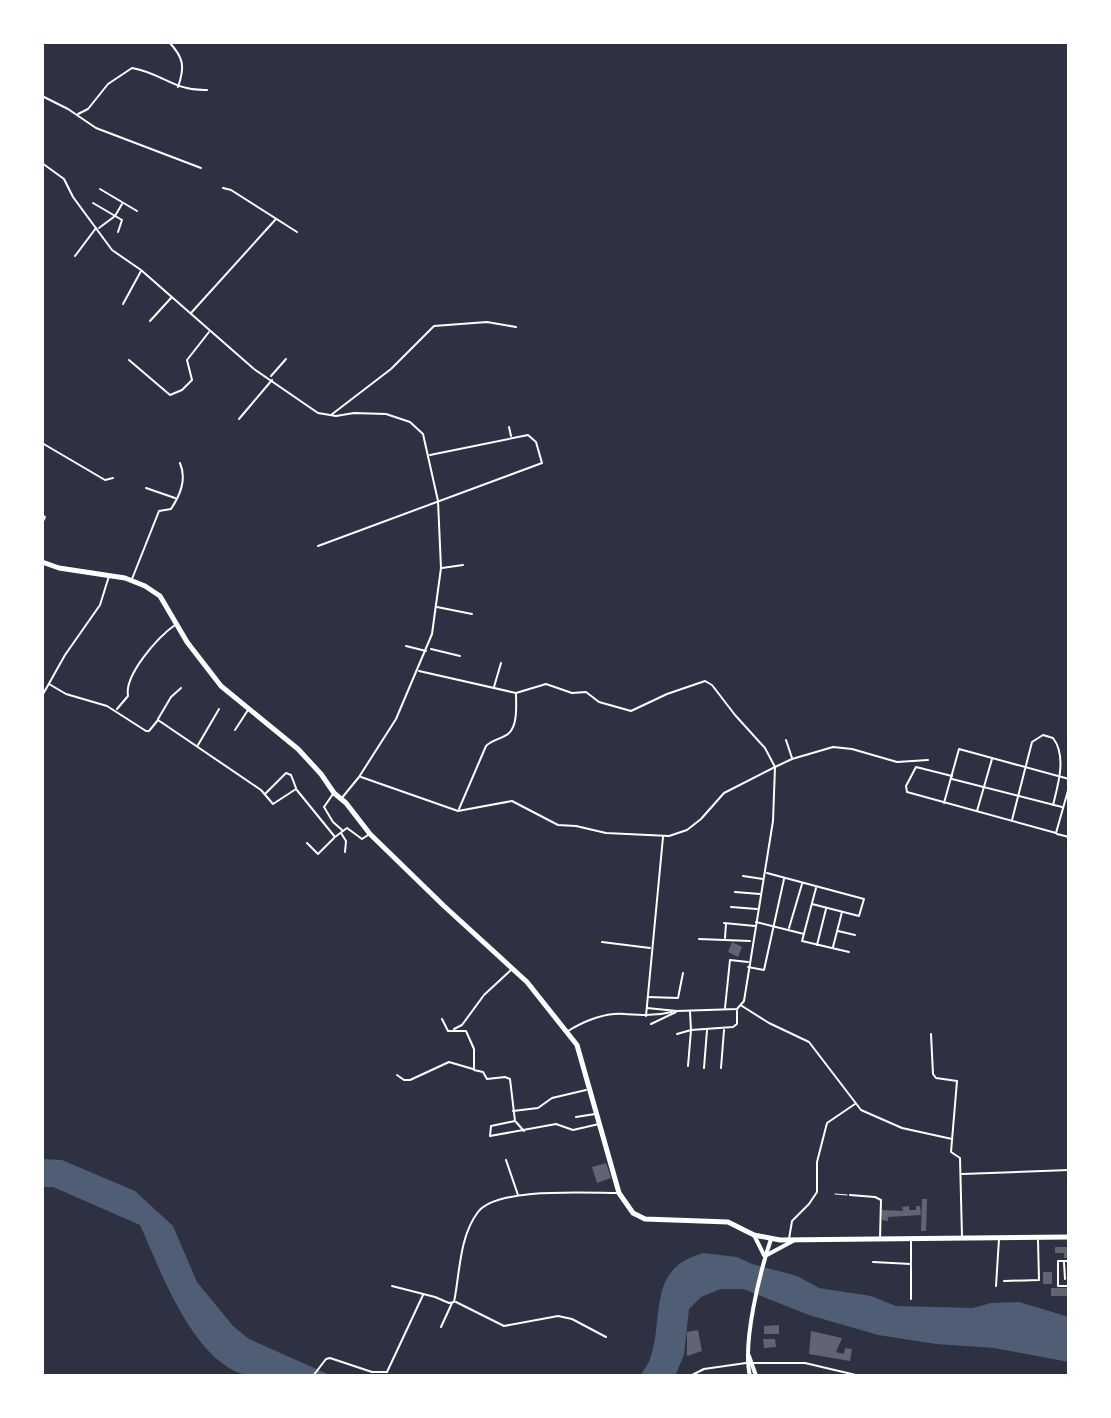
<svg xmlns="http://www.w3.org/2000/svg" width="1111" height="1418" font-family="Arial,sans-serif">
<style>
.water{fill:#4f5d75}
.building{fill:#626471}
.lines{fill:none;stroke-linecap:round;stroke-linejoin:round}
.service{stroke:#fff;stroke-width:1}
.minor{stroke:#fff;stroke-width:2}
.primary{stroke:#fff;stroke-width:4}
.trunk{stroke:#fff;stroke-width:5}
</style>
<rect width="100%" height="100%" fill="#2d3142"/>
<!-- water -->
<g class="water">
<path d="M42 1159 62 1160 135 1191 173 1226 197 1282 233 1326 249 1339 332 1376C306 1376 276 1380 250 1376 194 1366 161 1271 140 1225L53 1187H42Z"/>
<path d="M703 1253 737 1257 752 1264 797 1276 819 1288 871 1296 896 1306 973 1308 991 1303 1019 1302 1069 1317V1362L994 1348 936 1344 878 1335 809 1315 743 1289H721L701 1297 689 1309 684 1355 675 1376H640C643 1371 648 1365 650 1359 665 1316 646 1269 703 1253Z"/>
</g>
<!-- building -->
<g class="building">
<polygon points="732,942 742,947 738,957 728,952"/>
<polygon points="606,1163 611,1178 597,1183 592,1167"/>
<polygon points="922,1199 927,1199 926,1231 921,1231"/>
<polygon points="909,1206 909,1210 916,1210 916,1206 920,1206 921,1215 888,1217 888,1221 882,1220 882,1210 903,1211 902,1207"/>
<polygon points="1055,1247 1069,1247 1069,1258 1064,1258 1064,1253 1055,1253"/>
<rect x="1043" y="1272" width="9" height="12"/>
<rect x="1051" y="1288" width="16" height="8"/>
<polygon points="779,1325 779,1334 764,1334 764,1326"/>
<polygon points="698,1330 702,1351 687,1356 687,1332"/>
<polygon points="811,1331 842,1338 836,1352 844,1354 845,1348 852,1349 850,1361 809,1354"/>
<polygon points="763,1339 775,1339 776,1347 764,1348"/>
</g>
<g class="lines">
<!-- service -->
<polyline class="service" points="835,1194 847,1195"/>
<!-- minor -->
<g class="minor">
<path d="M169 42C184 58 185 67 178 87"/>
<polyline points="42,44 43,42"/>
<polyline points="42,96 68,109 96,128 201,168"/>
<path d="M78 114 88 109 108 84 132 68C162 73 173 91 207 90"/>
<polyline points="42,163 64,179 73,197 112,250 141,270 254,369 318,413 336,416 354,413 386,414 410,422 423,434 438,501 441,568 432,634 396,719 359,777 341,799"/>
<polyline points="223,188 231,190 297,232"/>
<polyline points="100,189 137,211"/>
<polyline points="93,203 122,220 118,232"/>
<polyline points="99,228 115,216 122,204"/>
<polyline points="75,256 96,228"/>
<polyline points="123,304 141,271"/>
<polyline points="191,313 276,219"/>
<polyline points="150,321 171,298"/>
<polyline points="129,360 170,395 182,390 192,380 187,360 209,332"/>
<polyline points="271,376 286,359"/>
<polyline points="331,415 391,369 434,326 487,322 516,327"/>
<polyline points="239,419 272,380"/>
<polyline points="509,427 511,436"/>
<polyline points="42,443 105,480 113,478"/>
<polyline points="146,488 175,498"/>
<polyline points="42,515 45,517 42,523"/>
<polyline points="318,546 542,463 536,442 528,435 430,455"/>
<polyline points="442,568 463,565"/>
<path d="M132 579 159 511 171 509C180 495 187 480 180 463"/>
<polyline points="437,607 472,614"/>
<polyline points="406,646 426,651"/>
<polyline points="431,649 460,656"/>
<path d="M419 671 516 693C516 704 518 725 509 733 503 739 493 739 486 746L459 809"/>
<polyline points="49,684 66,694 107,706 146,731 149,731 158,720 261,790 273,804 296,789 335,837 347,828 362,839 368,835"/>
<polyline points="494,687 501,663"/>
<polyline points="42,696 65,655 100,605 109,576"/>
<path d="M117 709 128 696C124 675 158 637 175 625"/>
<polyline points="158,719 171,697 181,688"/>
<polyline points="235,730 248,710"/>
<polyline points="786,740 792,758"/>
<polyline points="198,745 219,709"/>
<polyline points="952,776 916,767 906,786 907,792 1056,833 1069,787"/>
<polyline points="361,777 458,811 512,801 558,825 576,826 606,833 669,836 687,830 701,819 724,793 775,767 765,748 735,715 712,685 705,681 667,694 631,711 599,702 586,692 572,693 546,684 516,693"/>
<polyline points="952,779 1062,807"/>
<polyline points="265,794 286,773 291,775 296,788"/>
<polyline points="333,794 324,807 333,822 342,830"/>
<polyline points="944,803 959,749 1069,779"/>
<polyline points="977,811 992,759"/>
<path d="M1012 820 1032 742 1043 735 1053 738C1067 756 1058 785 1053 805"/>
<polyline points="341,833 346,841 345,852"/>
<polyline points="1057,834 1069,837"/>
<polyline points="307,843 318,854 334,838"/>
<polyline points="767,873 864,899 859,916 812,904"/>
<polyline points="743,876 763,879"/>
<polyline points="816,888 802,941 849,952"/>
<polyline points="735,892 760,894"/>
<polyline points="731,907 757,909"/>
<polyline points="756,922 804,934"/>
<polyline points="724,923 755,926"/>
<polyline points="789,928 802,884"/>
<polyline points="838,931 855,935"/>
<polyline points="725,938 726,924"/>
<polyline points="699,939 750,941"/>
<polyline points="602,942 650,948"/>
<polyline points="817,945 826,909"/>
<polyline points="833,947 842,912"/>
<polyline points="748,967 764,970 784,879"/>
<polyline points="648,997 678,998 683,973"/>
<polyline points="742,1006 769,1023 809,1042 861,1110 902,1128 952,1139"/>
<polyline points="647,1008 677,1011 737,1009 744,1001 773,821 775,767 792,759 833,747 852,749 897,762 928,760"/>
<polyline points="725,1008 730,960 748,962"/>
<polyline points="690,1012 691,1030 733,1027 737,1024 737,1011"/>
<polyline points="646,1016 663,837"/>
<polyline points="442,1019 448,1031 466,1031 474,1049 474,1070 483,1072 487,1079 505,1077 510,1079 515,1121 491,1126 490,1136 556,1124 573,1130 599,1124"/>
<polyline points="651,1024 676,1012"/>
<polyline points="454,1029 462,1025 484,995 512,969"/>
<path d="M568 1031C584 1021 606 1012 625 1014 642 1015 655 1016 672 1012"/>
<polyline points="677,1034 691,1030 688,1066"/>
<polyline points="931,1034 933,1074 936,1078 957,1081 951,1152 960,1158 962,1237"/>
<polyline points="704,1068 707,1030"/>
<polyline points="721,1068 724,1030"/>
<polyline points="397,1075 404,1080 410,1080 449,1062 473,1069"/>
<polyline points="513,1111 538,1108 552,1098 586,1090"/>
<polyline points="576,1117 595,1114"/>
<polyline points="516,1122 524,1131"/>
<polyline points="506,1160 518,1195"/>
<polyline points="962,1174 1069,1170"/>
<polyline points="850,1195 875,1197 881,1200 880,1239"/>
<polyline points="789,1239 792,1221 809,1204 817,1192 817,1162 827,1123 855,1104"/>
<polyline points="1069,1261 1058,1261 1058,1286 1069,1286"/>
<polyline points="873,1262 911,1264"/>
<polyline points="1064,1262 1065,1279"/>
<polyline points="1004,1281 1039,1280 1038,1240"/>
<path d="M392 1286 435 1297 449 1303 454 1302C460 1273 459 1237 478 1212 497 1187 587 1193 618 1193"/>
<polyline points="996,1286 999,1239"/>
<polyline points="911,1299 911,1241"/>
<polyline points="456,1302 504,1326 558,1316 572,1319 606,1337"/>
<polyline points="441,1327 452,1303"/>
<polyline points="753,1363 805,1363 860,1376"/>
<polyline points="313,1376 326,1359 330,1358 372,1372 387,1372 423,1295"/>
<polyline points="690,1376 704,1369 746,1363"/>
</g>
<!-- primary -->
<g class="primary">
<polyline points="754,1235 764,1255"/>
<polyline points="765,1256 793,1241"/>
<polyline points="749,1356 756,1376"/>
<path d="M750 1376C742 1343 760 1272 771 1239"/>
</g>
<!-- trunk -->
<polyline class="trunk" points="42,562 59,568 125,578 145,586 160,596 187,642 221,686 298,749 321,774 334,793 346,803 370,834 444,906 527,982 577,1045 619,1193 633,1213 645,1219 728,1222 754,1235 780,1240 1069,1237"/>
</g>
<!-- border -->
<rect width="1111" height="1418" fill="none" stroke="#ffffff" stroke-width="88"/>
</svg>
